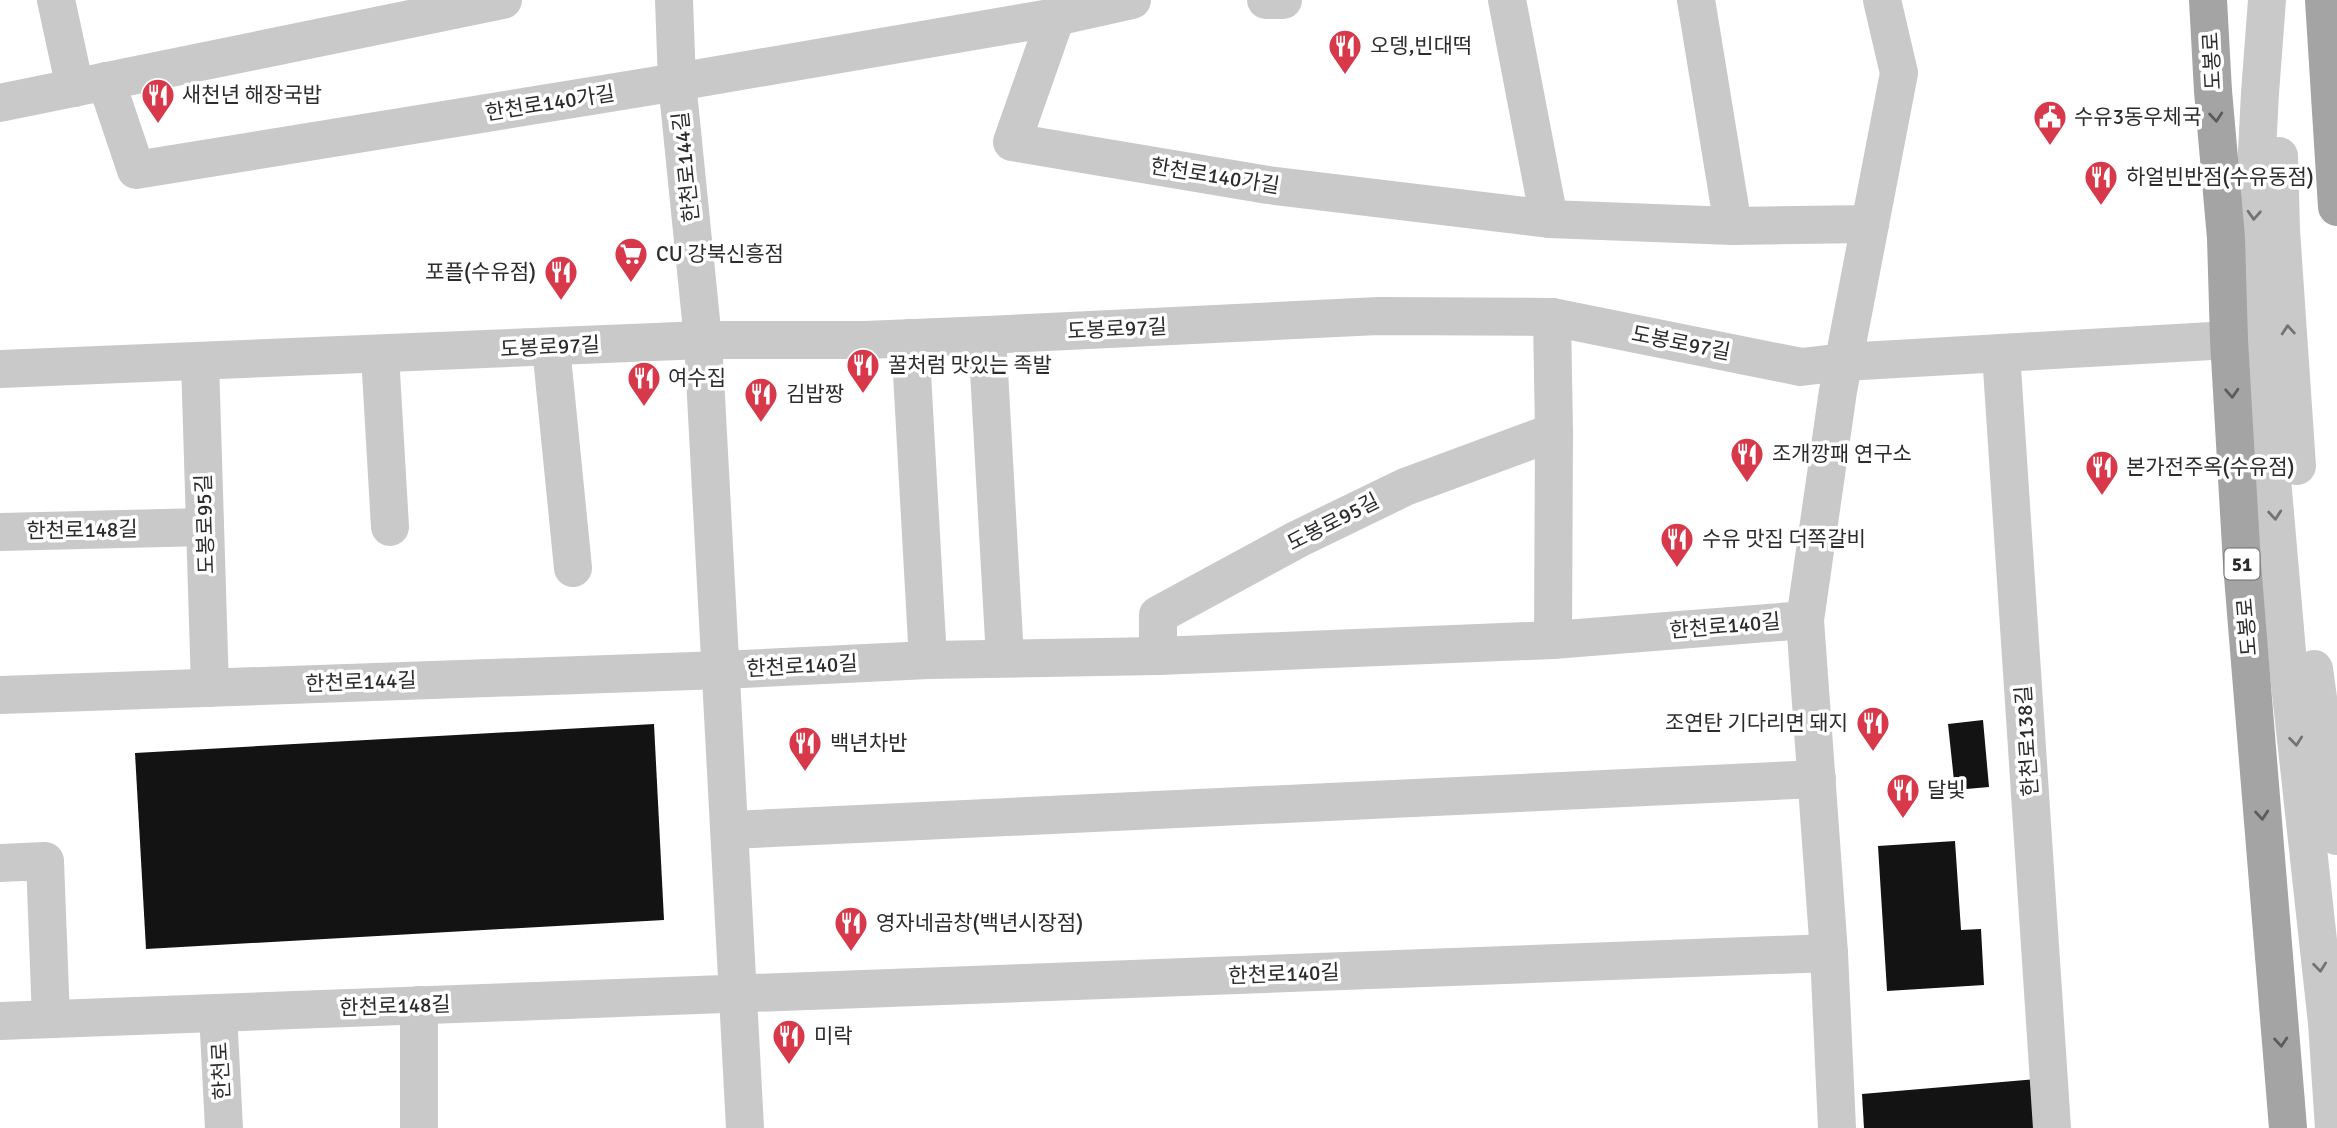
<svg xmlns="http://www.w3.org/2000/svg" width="2337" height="1128" font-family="Signika,'Noto Sans KR',sans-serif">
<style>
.building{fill:#131313}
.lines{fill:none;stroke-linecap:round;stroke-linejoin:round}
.minor{stroke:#c9c9c9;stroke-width:38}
.major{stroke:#a4a4a4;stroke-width:38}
.oneway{stroke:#5c5c5c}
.oneway2{stroke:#737373}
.labels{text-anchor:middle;stroke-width:7;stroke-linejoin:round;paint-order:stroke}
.shield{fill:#fff;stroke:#6b6b6b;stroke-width:2}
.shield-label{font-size:19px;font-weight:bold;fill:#2c2c2c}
.poi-label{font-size:21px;fill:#2c2c2c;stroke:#fff;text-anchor:start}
.street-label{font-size:21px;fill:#2c2c2c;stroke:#fff}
</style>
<rect width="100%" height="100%" fill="#fff"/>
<!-- building -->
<g class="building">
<polygon points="1983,720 1989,787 1955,790 1948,724"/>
<polygon points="654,724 664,920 146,949 135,753"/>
<polygon points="1955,841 1961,930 1981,929 1984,985 1887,991 1878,846"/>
<polygon points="2036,1079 2040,1128 1864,1128 1862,1094"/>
</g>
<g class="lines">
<!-- minor -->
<g class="minor">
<polyline points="56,0 75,88"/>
<polyline points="674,0 677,82 703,340 745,1128"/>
<polyline points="1266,0 1283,0"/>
<polyline points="1507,0 1549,219"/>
<polyline points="1696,0 1733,226"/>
<polyline points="2267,0 2260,93 2252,248 2289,675 2327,1023 2334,1128"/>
<polyline points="1056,17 1012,142 1268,185 1549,219 1733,226 1870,224"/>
<polyline points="106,81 136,170 677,82 1056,17 1132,0"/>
<polyline points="0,103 503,0"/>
<polyline points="2279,156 2281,230 2297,466"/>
<polyline points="1552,317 1554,432 1553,640"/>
<polyline points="987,335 1005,658"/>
<polyline points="910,338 928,660"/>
<polyline points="551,347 573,568"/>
<polyline points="2001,353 2052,1128"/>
<polyline points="380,355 390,527"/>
<polyline points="200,361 210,688"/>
<polyline points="0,369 703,340 865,340 987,335 1378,316 1552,317 1801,367 1844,362 2229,340"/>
<polyline points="0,532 205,527"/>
<polyline points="1158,656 1158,615 1298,539 1405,487 1554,432"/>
<polyline points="2314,669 2337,836"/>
<polyline points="0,695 722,670 928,660 1158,656 1553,640 1805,620"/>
<polyline points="731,830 1817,779"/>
<polyline points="0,863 45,861 51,1019"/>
<polyline points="419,1005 419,1128"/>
<polyline points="218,1013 224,1128"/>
<polyline points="0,1021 1829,953"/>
<polyline points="1837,1128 1829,953 1805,620 1838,391 1899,73 1882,0"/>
</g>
<!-- major -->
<g class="major">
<polyline points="2208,0 2213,91 2226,238 2229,340 2242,564 2288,1128"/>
<polyline points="2324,0 2337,207"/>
</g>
</g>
<!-- one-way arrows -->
<defs><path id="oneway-chevron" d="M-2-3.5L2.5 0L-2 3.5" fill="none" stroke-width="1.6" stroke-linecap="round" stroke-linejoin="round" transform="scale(1.75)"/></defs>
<g class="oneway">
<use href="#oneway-chevron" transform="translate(2216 117) rotate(85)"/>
<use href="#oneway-chevron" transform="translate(2232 393) rotate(87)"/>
<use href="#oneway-chevron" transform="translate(2262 815) rotate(85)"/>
<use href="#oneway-chevron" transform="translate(2281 1042) rotate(85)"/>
</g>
<g class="oneway2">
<use href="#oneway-chevron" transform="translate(2254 215) rotate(93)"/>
<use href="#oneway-chevron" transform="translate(2288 330) rotate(-94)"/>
<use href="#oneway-chevron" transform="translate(2275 515) rotate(85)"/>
<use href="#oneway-chevron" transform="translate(2296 741) rotate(84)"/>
<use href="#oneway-chevron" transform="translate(2320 967) rotate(84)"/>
</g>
<!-- icons -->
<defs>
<symbol id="restaurant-pin" viewBox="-11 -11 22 30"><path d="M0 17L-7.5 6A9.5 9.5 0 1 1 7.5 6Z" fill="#d8394a" stroke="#fff"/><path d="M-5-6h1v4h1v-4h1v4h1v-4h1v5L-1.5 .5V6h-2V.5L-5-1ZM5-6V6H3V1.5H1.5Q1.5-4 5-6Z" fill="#fff"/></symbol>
<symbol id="civic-pin" viewBox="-11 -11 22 30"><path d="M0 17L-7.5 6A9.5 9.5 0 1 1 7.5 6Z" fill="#d8394a" stroke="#fff"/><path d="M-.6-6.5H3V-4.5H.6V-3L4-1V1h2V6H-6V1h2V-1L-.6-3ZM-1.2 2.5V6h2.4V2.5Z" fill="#fff"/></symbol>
<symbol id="supermarket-pin" viewBox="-11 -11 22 30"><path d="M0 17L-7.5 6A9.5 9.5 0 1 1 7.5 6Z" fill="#d8394a" stroke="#fff"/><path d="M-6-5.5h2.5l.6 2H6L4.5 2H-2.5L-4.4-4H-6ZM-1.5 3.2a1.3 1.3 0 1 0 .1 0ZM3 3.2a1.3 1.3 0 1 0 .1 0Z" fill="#fff"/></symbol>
</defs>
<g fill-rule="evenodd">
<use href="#restaurant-pin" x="1326" y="27" width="38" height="52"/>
<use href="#restaurant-pin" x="139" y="76" width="38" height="52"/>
<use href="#civic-pin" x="2031" y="98" width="38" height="52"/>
<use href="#restaurant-pin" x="2082" y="158" width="38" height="52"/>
<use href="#supermarket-pin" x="612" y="235" width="38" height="52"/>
<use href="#restaurant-pin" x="542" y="253" width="38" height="52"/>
<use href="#restaurant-pin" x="844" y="346" width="38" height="52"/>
<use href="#restaurant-pin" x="625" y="359" width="38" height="52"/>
<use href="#restaurant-pin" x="742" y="375" width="38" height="52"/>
<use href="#restaurant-pin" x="1728" y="435" width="38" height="52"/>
<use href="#restaurant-pin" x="2083" y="448" width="38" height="52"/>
<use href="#restaurant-pin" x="1658" y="520" width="38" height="52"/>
<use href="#restaurant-pin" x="1854" y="704" width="38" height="52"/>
<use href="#restaurant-pin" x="786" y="724" width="38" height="52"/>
<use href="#restaurant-pin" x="1884" y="771" width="38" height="52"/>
<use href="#restaurant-pin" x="832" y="904" width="38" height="52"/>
<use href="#restaurant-pin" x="770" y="1017" width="38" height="52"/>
</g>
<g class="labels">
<!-- shield labels -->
<rect class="shield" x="2224.5" y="548.5" width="35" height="31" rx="5"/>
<g class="shield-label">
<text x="2242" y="571">51</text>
</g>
<!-- poi labels -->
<g class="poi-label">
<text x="1370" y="53">오뎅,빈대떡</text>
<text x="182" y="102">새천년 해장국밥</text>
<text x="2074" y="124">수유3동우체국</text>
<text x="2126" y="184">하얼빈반점(수유동점)</text>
<text x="656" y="261">CU 강북신흥점</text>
<text x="536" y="279" text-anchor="end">포플(수유점)</text>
<text x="888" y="372">꿀처럼 맛있는 족발</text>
<text x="668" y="385">여수집</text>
<text x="786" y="401">김밥짱</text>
<text x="1772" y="461">조개깡패 연구소</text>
<text x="2126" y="474">본가전주옥(수유점)</text>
<text x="1702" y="546">수유 맛집 더쪽갈비</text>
<text x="1848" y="730" text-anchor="end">조연탄 기다리면 돼지</text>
<text x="830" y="750">백년차반</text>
<text x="1927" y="797">달빛</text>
<text x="876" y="930">영자네곱창(백년시장점)</text>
<text x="814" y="1043">미락</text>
</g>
<!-- street labels -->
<g class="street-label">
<text transform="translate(2212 61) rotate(-93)" y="7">도봉로</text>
<text transform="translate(550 103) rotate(-9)" y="7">한천로140가길</text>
<text transform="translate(686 167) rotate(-96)" y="7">한천로144길</text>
<text transform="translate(1215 176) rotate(9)" y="7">한천로140가길</text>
<text transform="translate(1117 329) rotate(-3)" y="7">도봉로97길</text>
<text transform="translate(1681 343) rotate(11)" y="7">도봉로97길</text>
<text transform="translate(550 347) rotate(-3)" y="7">도봉로97길</text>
<text transform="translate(1333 522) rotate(-27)" y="7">도봉로95길</text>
<text transform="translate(205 524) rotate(-92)" y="7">도봉로95길</text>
<text transform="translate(82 530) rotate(-1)" y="7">한천로148길</text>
<text transform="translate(1725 626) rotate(-5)" y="7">한천로140길</text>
<text transform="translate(2247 627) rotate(-95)" y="7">도봉로</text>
<text transform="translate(802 666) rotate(-3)" y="7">한천로140길</text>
<text transform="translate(361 682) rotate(-2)" y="7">한천로144길</text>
<text transform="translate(2027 741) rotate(-94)" y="7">한천로138길</text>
<text transform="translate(1284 974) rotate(-2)" y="7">한천로140길</text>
<text transform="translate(395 1006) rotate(-2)" y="7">한천로148길</text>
<text transform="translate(221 1071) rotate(-93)" y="7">한천로</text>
</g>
</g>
</svg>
